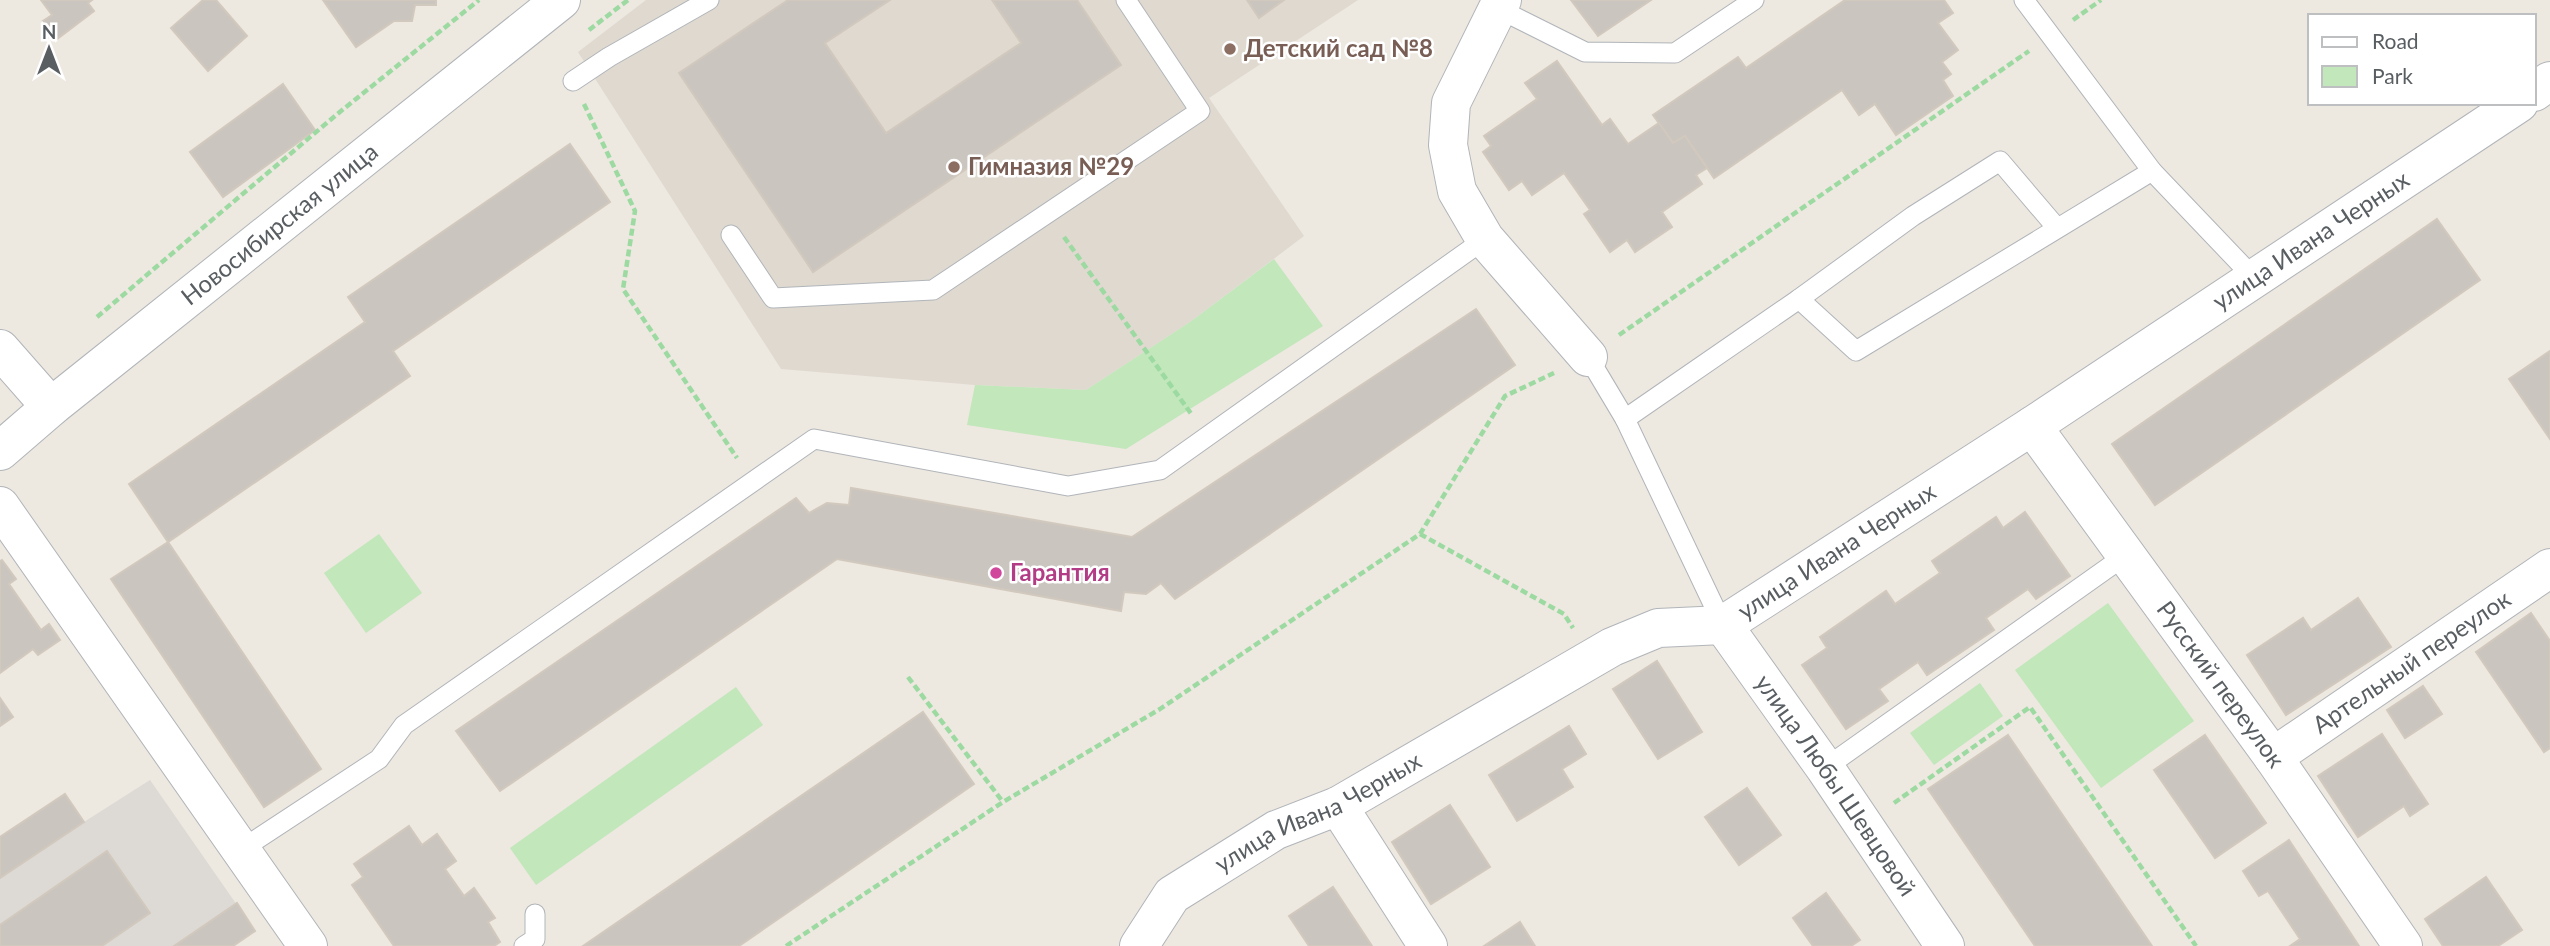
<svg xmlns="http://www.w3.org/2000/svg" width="2550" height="946" font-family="Lato,sans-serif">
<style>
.industrial{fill:#dddad5}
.education{fill:#dfd9d0}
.green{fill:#c1e7ba}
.building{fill:#cac5bf;stroke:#d2c9be;stroke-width:2}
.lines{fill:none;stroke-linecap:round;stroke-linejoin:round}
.service-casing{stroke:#b1b5b9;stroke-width:21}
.minor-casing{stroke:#b1b5b9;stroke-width:40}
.tertiary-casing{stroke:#b1b5b9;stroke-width:40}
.path{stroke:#9cdaa2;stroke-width:4.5;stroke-dasharray:7 3.5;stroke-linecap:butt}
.service{stroke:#fff;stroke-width:19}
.minor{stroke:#fff;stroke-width:38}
.tertiary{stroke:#fff;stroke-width:38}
.education-dot{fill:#8d6e63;stroke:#fff;stroke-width:2.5}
.hotel-dot{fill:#d1479c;stroke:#fff;stroke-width:2.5}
.labels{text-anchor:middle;stroke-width:5;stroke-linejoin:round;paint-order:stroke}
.education-label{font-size:24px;font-weight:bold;fill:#785e54;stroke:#fff;text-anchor:start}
.street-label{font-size:24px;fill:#595e62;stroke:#fff}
.hotel-label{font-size:24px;font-weight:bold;fill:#b23c85;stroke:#fff;text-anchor:start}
</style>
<rect width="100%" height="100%" fill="#ede8e0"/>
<!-- industrial -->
<polygon class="industrial" points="150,780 255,931 233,946 0,946 0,837 65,794 84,822"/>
<!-- education -->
<polygon class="education" points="646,0 1358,0 1209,98 1304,236 1190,322 1086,390 975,385 781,369 578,52"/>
<!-- green -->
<g class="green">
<polygon points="1274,259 1323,326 1126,449 967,425 975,385 1086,390 1190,322"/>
<polygon points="379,534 422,593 366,633 324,573"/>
<polygon points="2108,603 2194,721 2101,788 2015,670"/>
<polygon points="1980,683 2003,716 1934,765 1910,733"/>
<polygon points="736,687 763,725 536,885 510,848"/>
</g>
<!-- building -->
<g class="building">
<polygon points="41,0 92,0 88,3 94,11 57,39 43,21 52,15"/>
<polygon points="203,0 216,0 247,36 208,71 171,28"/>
<polygon points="323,0 436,0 436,5 415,5 412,21 394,21 356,47"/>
<polygon points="788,0 890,0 825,43 886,133 1021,43 992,0 1077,0 1121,65 813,272 679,73"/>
<polygon points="1247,0 1284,0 1259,18"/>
<polygon points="1571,0 1651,0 1598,36"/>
<polygon points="1845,0 1944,0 1953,13 1938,23 1958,50 1942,62 1951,74 1943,80 1953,96 1896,135 1875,104 1859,115 1842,90 1714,178 1685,136 1673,143 1653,115 1738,57 1746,68"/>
<polygon points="1557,61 1602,125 1610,119 1628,144 1659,123 1673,143 1685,136 1707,168 1696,175 1702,184 1662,212 1672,227 1635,252 1627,240 1610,252 1584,214 1590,210 1564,173 1532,195 1522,181 1509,190 1483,152 1491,146 1484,136 1537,99 1525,83"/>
<polygon points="283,84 315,130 223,197 190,152"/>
<polygon points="570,144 610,202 393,351 410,376 168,542 129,484 365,322 348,297"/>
<polygon points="2437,219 2480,280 2155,505 2112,444"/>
<polygon points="1476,309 1515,365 1175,599 1161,583 1146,594 1124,592 1121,611 837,559 500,791 456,731 796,498 809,513 827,503 849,505 851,488 1132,537"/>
<polygon points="2550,351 2550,439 2509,379"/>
<polygon points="2025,512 2070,576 2036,599 2028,589 1986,618 1994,630 1927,675 1918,662 1879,689 1888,701 1846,729 1802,665 1827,648 1820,637 1886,591 1895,604 1940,573 1932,561 1996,517 2003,528"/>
<polygon points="168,542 321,769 264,807 111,579"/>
<polygon points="2,560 16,579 9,584 41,630 49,624 60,640 38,655 33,649 0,673 0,561"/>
<polygon points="2358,598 2391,647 2286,715 2247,655 2303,618 2311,630"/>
<polygon points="2531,613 2550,641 2550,748 2544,752 2476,652"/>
<polygon points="1657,661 1702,732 1658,759 1613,689"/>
<polygon points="2423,686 2442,714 2405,738 2387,710"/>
<polygon points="0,698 13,717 0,726"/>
<polygon points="923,712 974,784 739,946 583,946"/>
<polygon points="1569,726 1586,754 1562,769 1573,787 1517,821 1489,775"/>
<polygon points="2382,734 2428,804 2410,816 2404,806 2358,837 2318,776"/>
<polygon points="2008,735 2152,946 2035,946 1928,789"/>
<polygon points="2205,735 2266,823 2215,858 2154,770"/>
<polygon points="1747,788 1781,835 1739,865 1705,817"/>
<polygon points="65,794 84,822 0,878 0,837"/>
<polygon points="1450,805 1490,867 1431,904 1392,842"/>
<polygon points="409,826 422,845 437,834 456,861 445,869 464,896 474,888 495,918 488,922 500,942 494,946 394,946 352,885 363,877 354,864"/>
<polygon points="2289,840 2359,946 2290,946 2300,939 2268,891 2259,896 2243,871"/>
<polygon points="107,851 150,913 102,946 0,946 0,925"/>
<polygon points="2486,877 2522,930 2498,946 2443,946 2425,919"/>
<polygon points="1333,887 1372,946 1309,946 1289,916"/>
<polygon points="1826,893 1860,940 1851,946 1813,946 1793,918"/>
<polygon points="237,903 255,931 233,946 174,946"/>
<polygon points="1520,922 1535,946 1484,946"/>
</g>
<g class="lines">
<defs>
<g id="service">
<polyline points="2024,0 2152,171 2255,279"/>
<polyline points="1497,8 1585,52 1675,53 1754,0"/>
<polyline points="573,81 609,57 709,0"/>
<polyline points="731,235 773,298 933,290 1200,111 1126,0"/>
<polyline points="1799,299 1856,351 2152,171"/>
<polyline points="1588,357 1625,419 1723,625"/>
<polyline points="1625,419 1799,299 1913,216 2000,161 2057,228"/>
<polyline points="1825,768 2126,555"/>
<polyline points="242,849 379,759 404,725 814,439 1068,486 1160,470 1485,239"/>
<polyline points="524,946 535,939 535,914"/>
</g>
<g id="minor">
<polyline points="1502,0 1451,103 1448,145 1457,191 1485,239 1588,357"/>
<polyline points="2534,92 2550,81"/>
<polyline points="0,349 51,407"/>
<path id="s1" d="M2032 426 2273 757 2403 946"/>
<polyline points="0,506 308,946"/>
<path id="s2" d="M1723 625 1825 768 1945 946"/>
<path id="s3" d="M2273 757 2550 568"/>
<polyline points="1338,806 1428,946"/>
<path id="s4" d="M1139 946 1172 895 1276 830 1338 806 1612 647 1658 628 1723 625 2032 426 2519 103"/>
</g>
<g id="tertiary">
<path id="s5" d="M0 451 51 407 561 0"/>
</g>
</defs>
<!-- service casing -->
<use href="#service" class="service-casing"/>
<!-- minor casing -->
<use href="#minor" class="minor-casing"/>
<!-- tertiary casing -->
<use href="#tertiary" class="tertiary-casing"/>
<!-- path -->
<g class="path">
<polyline points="2073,20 2101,0"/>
<polyline points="589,30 628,0"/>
<polyline points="584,104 635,211 623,289 737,458"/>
<polyline points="1064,237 1192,415"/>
<polyline points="97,317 341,111 479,0"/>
<polyline points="1619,335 2029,51"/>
<polyline points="1420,534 1564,614 1573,628"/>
<polyline points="908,677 1003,802"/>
<polyline points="1894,803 2030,707 2196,946"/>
<polyline points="786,946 1003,802 1160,709 1420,534 1505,396 1554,373"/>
</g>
<!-- service -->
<use href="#service" class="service"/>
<!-- minor -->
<use href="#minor" class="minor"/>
<!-- tertiary -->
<use href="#tertiary" class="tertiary"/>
</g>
<!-- markers -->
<g class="education-dot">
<circle cx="1230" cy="49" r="7"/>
<circle cx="954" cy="167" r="7"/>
</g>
<circle class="hotel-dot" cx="996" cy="573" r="7"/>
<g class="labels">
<!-- education labels -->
<g class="education-label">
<text x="1244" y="57">Детский сад №8</text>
<text x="968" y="175">Гимназия №29</text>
</g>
<!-- street labels -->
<g class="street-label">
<text dy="8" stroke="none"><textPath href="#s5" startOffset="360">Новосибирская улица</textPath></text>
<text dy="8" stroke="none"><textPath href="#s4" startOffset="1384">улица Ивана Черных</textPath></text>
<text dy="8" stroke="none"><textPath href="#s4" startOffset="817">улица Ивана Черных</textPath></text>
<text dy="8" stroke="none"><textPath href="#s3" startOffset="168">Артельный переулок</textPath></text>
<text dy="8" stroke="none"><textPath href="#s1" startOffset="320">Русский переулок</textPath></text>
<text dy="8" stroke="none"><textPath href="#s2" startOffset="196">улица Любы Шевцовой</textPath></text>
<text dy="8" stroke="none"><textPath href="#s4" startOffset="229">улица Ивана Черных</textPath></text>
</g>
<!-- hotel labels -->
<g class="hotel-label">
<text x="1010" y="581">Гарантия</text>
</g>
</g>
<!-- legend -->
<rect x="2308" y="14" width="228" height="91" fill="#ffffff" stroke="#bdbfc0" stroke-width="2"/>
<rect x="2322" y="37" width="35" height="10" fill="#ffffff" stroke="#bdbfc0" stroke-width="2"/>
<text x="2372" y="49" font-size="21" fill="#595e62">Road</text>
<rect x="2322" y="66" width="35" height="21" fill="#c1e7ba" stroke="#bdbfc0" stroke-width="2"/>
<text x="2372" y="84" font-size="21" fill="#595e62">Park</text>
<!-- north arrow -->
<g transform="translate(49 49)" stroke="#ffffff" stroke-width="5" paint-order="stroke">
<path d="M0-5L12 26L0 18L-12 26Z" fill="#595e62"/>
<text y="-10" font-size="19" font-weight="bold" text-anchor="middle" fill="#595e62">N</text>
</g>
</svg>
